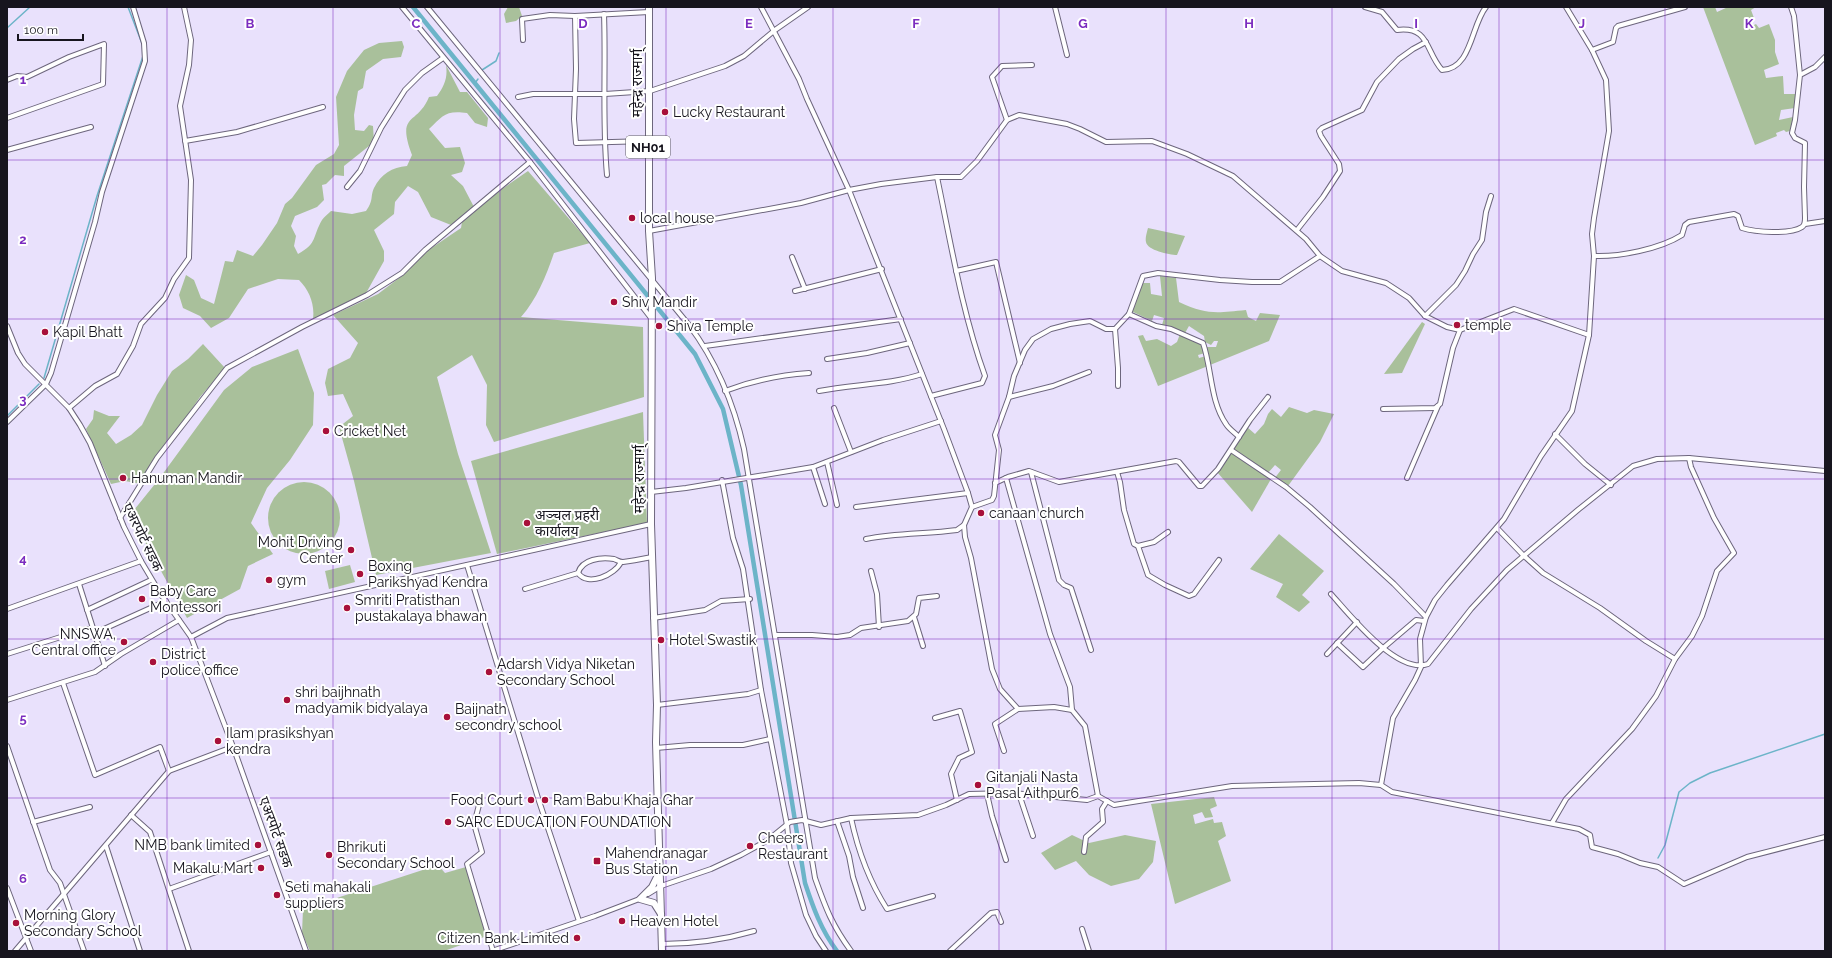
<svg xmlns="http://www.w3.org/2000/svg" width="1832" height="958" font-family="Raleway,'Noto Sans Devanagari',sans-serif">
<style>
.green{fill:#a9c09b}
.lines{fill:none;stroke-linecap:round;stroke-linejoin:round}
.stream{stroke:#6cb4c8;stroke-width:1.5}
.canal{stroke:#6cb4c8;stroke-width:4.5}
.minor-casing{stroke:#6d667d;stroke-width:6}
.trunk-casing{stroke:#6d667d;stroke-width:8}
.minor{stroke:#fff;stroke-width:4}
.trunk{stroke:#fff;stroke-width:6}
.grid{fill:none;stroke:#7b2cbf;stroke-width:1;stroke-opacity:0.55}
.poi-dot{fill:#a8103a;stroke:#fff;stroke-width:1.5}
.labels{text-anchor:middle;stroke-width:4;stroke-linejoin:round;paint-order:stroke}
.shield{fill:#fff;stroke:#5d5b62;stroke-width:1}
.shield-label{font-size:13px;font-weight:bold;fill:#17151e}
.street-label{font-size:14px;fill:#17151e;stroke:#fff}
.poi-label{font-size:14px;fill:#17151e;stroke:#fff;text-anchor:start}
.grid-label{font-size:13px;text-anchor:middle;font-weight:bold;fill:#7b2cbf;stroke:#fff;stroke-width:4;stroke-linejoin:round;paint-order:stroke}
</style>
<rect width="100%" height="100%" fill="#e9e1fc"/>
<!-- green -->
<g class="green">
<polygon points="508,7 519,7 522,16 516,21 506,23 504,14"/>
<polygon points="1703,7 1715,7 1717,12 1728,7 1756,7 1751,10 1754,18 1746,24 1748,28 1756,24 1759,28 1769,24 1775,40 1775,52 1779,64 1764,70 1766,78 1783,76 1784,94 1796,94 1795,108 1781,110 1779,120 1793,117 1790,131 1786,132 1784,130 1776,133 1777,136 1755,145"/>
<path d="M402 41 404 47 401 57 383 59 366 71 363 88 358 91 354 115 355 130 364 131 369 125 373 126 374 142 344 166V176L335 175 326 184 322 185 324 200 317 207 295 216 291 226 296 236 294 246 298 254C318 243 312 237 322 220 324 217 328 214 331 211L352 214 366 211C374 200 370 197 374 188 381 174 392 167 407 166L412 155C396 112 417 126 429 97L437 96C444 86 448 78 446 65L460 92H467L488 118 487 127 475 123 467 113C445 110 443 116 429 129L445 148 460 147 465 163 462 172 451 175 463 186 474 207 451 225 431 217 418 192 408 186 395 202 394 214 374 230 384 251V261L365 295 318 317 313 319C315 304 309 290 299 280L278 279 248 289 229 318 211 328 200 316 183 308 179 295 186 275 194 280 201 298 214 304 225 261 233 262 237 250 253 256 262 245 277 223 285 204 292 198 316 165 334 154 339 145 336 97 347 71 364 50 379 43Z"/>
<path d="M528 171 590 243 554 253C546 276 537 299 521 317L643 327 644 397 494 442 486 425 487 385 472 355 437 377 458 454 491 553 376 575 354 481 339 427 353 416 343 394 328 396 325 383 328 369 350 358 358 343 333 315 378 294 403 275 427 251 461 228 462 222 502 189Z"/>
<path d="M1148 228 1185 236 1177 255C1169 255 1147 250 1146 242 1145 238 1147 232 1148 228Z"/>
<path d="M1160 276 1176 278 1179 302C1207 315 1216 313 1246 310L1248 317 1256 321 1260 313 1280 315 1269 341 1210 365 1206 347H1216L1218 341H1214L1211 345 1205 342 1204 336 1189 326 1185 333 1162 325 1164 318 1154 315 1152 321 1131 311 1141 283H1150L1151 294 1162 296Z"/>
<polygon points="1422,322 1425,324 1402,373 1384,374"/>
<polygon points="1180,334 1203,345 1205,353 1198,355 1199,358 1206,356 1208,366 1158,386 1138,336 1143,335 1146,341 1157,339 1171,346 1177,342"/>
<polygon points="203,344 225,368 200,397 141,484 125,481 111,484 86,429 93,419 94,410 109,416 120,416 107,433 116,444 131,435 142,425 157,395 172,371 188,359"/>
<polygon points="298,349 314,393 313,425 290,460 267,488 251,523 273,554 248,566 240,589 187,618 130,515 159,479 224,390 252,367"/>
<polygon points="1289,407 1307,413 1314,410 1334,414 1320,442 1288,486 1274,479 1281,470 1275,465 1267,474 1232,450 1247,427 1255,434 1264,424 1268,414 1272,409 1281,417"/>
<polygon points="643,412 647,523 497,554 471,461"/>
<polygon points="1231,451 1271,479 1252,512 1217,472"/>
<circle cx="304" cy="518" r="36"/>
<polygon points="1279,534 1324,571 1302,595 1310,602 1299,612 1276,597 1283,584 1250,569"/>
<polygon points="350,565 355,582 329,589 325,571"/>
<polygon points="1214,797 1217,806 1210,809 1213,817 1205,818 1202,812 1193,815 1195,824 1213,819 1214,823 1222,822 1226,836 1218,841 1231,881 1175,904 1151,804"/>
<polygon points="1072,835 1089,843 1125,835 1156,841 1153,862 1139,879 1111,886 1089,875 1076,861 1055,870 1041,853"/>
<polygon points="438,865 445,873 466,867 487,936 444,951 310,951 302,933 303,909"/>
</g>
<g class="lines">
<!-- stream -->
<g class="stream">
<polyline points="128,7 143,46"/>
<polyline points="7,28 30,7"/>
<polyline points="482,70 496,61 499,53"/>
<polyline points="475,83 478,79"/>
<polyline points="44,378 97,196 143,56"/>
<polyline points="7,416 39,384"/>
<polyline points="1658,858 1665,845 1679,792 1690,783 1710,773 1825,734"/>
</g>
<!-- canal -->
<path class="canal" d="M413 7 695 354 723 409 741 485 805 883C813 907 821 930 837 951"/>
<defs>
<g id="minor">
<polyline points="402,7 530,162 651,318"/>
<path d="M427 7 689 325C716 361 734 404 744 449L815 878C826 909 832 925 851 951"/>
<polyline points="761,7 799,79 807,99 849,190 944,429 968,493 972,507"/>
<polyline points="1055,7 1067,55"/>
<path d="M1365 7 1382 12 1397 30C1430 26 1425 51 1442 70 1472 69 1471 25 1486 7"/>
<polyline points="1791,7 1794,16 1800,75"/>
<path d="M604 14C606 68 602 122 607 175"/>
<polyline points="575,16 576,69 574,119 576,143 648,141"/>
<polyline points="523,40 522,19 550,15 575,16 649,12"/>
<polyline points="1592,50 1613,42 1616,28 1618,26 1685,7"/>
<polyline points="7,80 17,76 27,77 69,57 104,44 103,84 7,118"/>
<polyline points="518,97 533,94 605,94 650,91 725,66 744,56 775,30 808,7"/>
<polyline points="1007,120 992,77 1002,66 1032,65"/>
<polyline points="185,141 237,132 323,107"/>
<polyline points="7,150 91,127"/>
<polyline points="347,187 360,171 381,128 405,90 422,73 443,58"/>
<polyline points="1805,224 1825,221"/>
<polyline points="1297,230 1323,197 1340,171 1339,164 1321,136 1319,131 1322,128 1362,110 1377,82 1399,59 1413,49 1426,42"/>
<polyline points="649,231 801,203 849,190 881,184 937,177 961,177 977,161 1007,120 1019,115 1067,124 1080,129 1106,142 1152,141 1187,154 1233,176 1306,239 1320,256 1342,271 1386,283 1409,298 1425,316 1447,327 1460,330 1514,309 1589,335"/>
<path d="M1594 256C1619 257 1660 249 1682 235L1685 225 1689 222 1734 214 1738 216 1742 228C1755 232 1790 235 1802 227 1805 225 1805 222 1805 218L1804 187 1805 143 1795 138 1792 133 1795 120 1800 75 1815 67 1825 57"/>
<polyline points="792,257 805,289"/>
<polyline points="956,271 996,262 1020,363"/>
<polyline points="795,291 882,269"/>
<path d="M1129 314 1156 326 1171 329 1203 343C1212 369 1210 401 1226 424 1229 429 1235 433 1239 437"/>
<polyline points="1425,316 1456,285 1465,271 1473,254 1482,240 1486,212 1491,196"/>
<polyline points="7,326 18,353 25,364 69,408 80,425 90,443 124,527 141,561 160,593 191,637 235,752 306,951"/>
<polyline points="1115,329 1118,368 1118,386"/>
<polyline points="705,346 901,319"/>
<polyline points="827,359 867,353 910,343"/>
<path d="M725 391C751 381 781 375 809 373"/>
<path d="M819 391C853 384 889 385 922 374"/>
<path d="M931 396 982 383 985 376C962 312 951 244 937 177"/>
<polyline points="1009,397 1053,386 1089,372"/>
<polyline points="69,408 95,386 117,374 133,346 141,324 165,298 174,279 189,258 191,180 180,106 189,65 191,40 184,7"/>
<polyline points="834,408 851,452"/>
<polyline points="1383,409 1435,408 1440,404 1453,348 1460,330"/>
<polyline points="7,422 46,384 51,373 95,222 102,192 145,61 144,43 133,7"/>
<polyline points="1555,434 1585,464 1611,485"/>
<polyline points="1231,450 1286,487 1310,507 1394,584 1426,617"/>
<polyline points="827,462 837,505"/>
<polyline points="813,467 825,504"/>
<polyline points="1031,472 1059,580 1064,585 1071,588 1091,650"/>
<polyline points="1117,472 1120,482 1124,510 1134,544 1138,546 1154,542 1168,532"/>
<polyline points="1006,478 1050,634 1070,687 1072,710"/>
<polyline points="1407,478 1438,406"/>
<polyline points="722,480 733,538 743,569 761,690 787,825 791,863 806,915 816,936 826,951"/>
<polyline points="995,483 1008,477 1029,471 1059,482 1176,461 1179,462 1199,486 1202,486 1218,469 1250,420 1268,397"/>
<polyline points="651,492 686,488 813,467 883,440 941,421"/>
<polyline points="856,507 968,493"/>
<polyline points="120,518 157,458 227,368 302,327 367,295 402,273 425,250 530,162"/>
<polyline points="1497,528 1523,555 1543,573 1600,608 1646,641 1675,659"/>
<path d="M866 539C896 533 927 534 957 530L964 525"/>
<polyline points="1138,546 1148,575 1165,585 1189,596 1194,594 1219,560"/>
<polyline points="467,565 538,798 579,921"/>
<polyline points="871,571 877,594 879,627"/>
<path d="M578 573C588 587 615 575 621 562"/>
<polyline points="79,584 105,666"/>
<path d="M525 589 578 573C582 559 601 557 614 559 617 560 619 562 623 562 632 561 642 559 652 557"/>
<path d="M1331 594C1350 615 1397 675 1428 664L1471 609 1507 570 1579 509 1633 466 1657 459 1689 458 1825 471"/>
<polyline points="7,609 141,561"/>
<polyline points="87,610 151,580"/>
<polyline points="914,617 923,646"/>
<polyline points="653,618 705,610 721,601 750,599"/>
<polyline points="776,635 812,635 837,637 850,635 861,628 908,621 916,614 919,598 937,596"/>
<polyline points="191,637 227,618 651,524"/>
<polyline points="1337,643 1363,667 1382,649 1416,620 1424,621"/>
<polyline points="7,654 86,629 92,629 95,633 166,601"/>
<polyline points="1327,654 1357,622"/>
<polyline points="63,683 95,775 160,747 169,771"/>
<polyline points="7,700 95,672 121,654 179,620"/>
<polyline points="657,705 748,694 761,690"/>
<polyline points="935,718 960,711 972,752 959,758 951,774 957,800"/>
<polyline points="7,746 50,870 60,883 84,951"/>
<polyline points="656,748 690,745 743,745 770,739"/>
<polyline points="1004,751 995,724 1018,709"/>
<polyline points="1381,785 1393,718 1415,680 1421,667 1420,639 1426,617 1435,600 1447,585 1504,519 1541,456 1572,411 1589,335 1594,256 1592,234 1594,218 1609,131 1606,80 1592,50 1566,7"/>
<polyline points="987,794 992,816 1006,860"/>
<polyline points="1019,794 1033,836"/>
<polyline points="1098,796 1085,726 1072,710 1054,707 1018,709 1000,689 992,669 971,558 965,537 964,525 972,507 992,500 994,496 999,450 995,435 1009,397 1014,376 1025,350 1033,339 1051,329 1070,324 1090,321 1106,329 1115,329 1129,314 1143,276 1158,273 1220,280 1252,282 1280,282 1320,256"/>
<polyline points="479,805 474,824 482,852 467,864 493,951"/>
<polyline points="131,815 150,832 189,951"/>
<path d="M851 818C858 851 869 881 887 909L933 896"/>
<polyline points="837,821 849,856 853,877 863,908"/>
<polyline points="33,822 90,807"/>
<polyline points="1552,823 1566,799 1632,729 1656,696 1675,659 1692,636 1702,616 1717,571 1734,553 1714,518 1691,467 1689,458"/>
<polyline points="106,846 140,951"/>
<polyline points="1084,852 1086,837 1103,822 1102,809 1107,801"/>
<polyline points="7,888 31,951"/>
<polyline points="169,889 271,852"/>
<polyline points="648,894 661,886 711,869 741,855 768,840 790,822 802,820 821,825 851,818 918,815 946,805 969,794 1013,793 1087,800 1098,796 1114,805 1232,786 1359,783 1381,785 1392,792 1579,829 1590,835 1592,847 1618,854 1640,863 1658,867 1684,884 1747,857 1825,837"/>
<polyline points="1082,929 1089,951"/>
<path d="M662 944C695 944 723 940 754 931"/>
<polyline points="15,951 169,771 232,747"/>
<polyline points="492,951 595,916 642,898"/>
<polyline points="950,951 991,913 997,912 1001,922"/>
</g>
<g id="trunk">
<polyline points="649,7 649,231 652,278 651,524 657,705 656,742 662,951"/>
<polyline points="659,873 652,887 640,899 654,903 661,914"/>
</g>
</defs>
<!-- minor casing -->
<use href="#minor" class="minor-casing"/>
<!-- trunk casing -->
<use href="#trunk" class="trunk-casing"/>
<!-- minor -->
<use href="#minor" class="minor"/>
<!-- trunk -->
<use href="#trunk" class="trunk"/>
</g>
<!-- grid -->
<path class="grid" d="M167 7V951M333 7V951M500 7V951M666 7V951M833 7V951M999 7V951M1166 7V951M1332 7V951M1499 7V951M1665 7V951M7 160H1825M7 319H1825M7 479H1825M7 639H1825M7 798H1825"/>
<!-- markers -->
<g class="poi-dot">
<circle cx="665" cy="112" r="4"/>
<circle cx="632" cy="218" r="4"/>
<circle cx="614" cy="302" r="4"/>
<circle cx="1457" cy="325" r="4"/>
<circle cx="659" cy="326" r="4"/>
<circle cx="45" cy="332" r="4"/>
<circle cx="326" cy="431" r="4"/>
<circle cx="123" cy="478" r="4"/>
<circle cx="981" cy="513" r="4"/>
<circle cx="527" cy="523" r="4"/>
<circle cx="351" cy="550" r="4"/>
<circle cx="360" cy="574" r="4"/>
<circle cx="269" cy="580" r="4"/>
<circle cx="142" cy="599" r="4"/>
<circle cx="347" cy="608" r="4"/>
<circle cx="661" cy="640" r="4"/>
<circle cx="124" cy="642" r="4"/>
<circle cx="153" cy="662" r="4"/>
<circle cx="489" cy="672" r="4"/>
<circle cx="287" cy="700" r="4"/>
<circle cx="447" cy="717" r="4"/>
<circle cx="218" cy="741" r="4"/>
<circle cx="978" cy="785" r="4"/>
<circle cx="531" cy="800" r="4"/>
<circle cx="545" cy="800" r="4"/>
<circle cx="448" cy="822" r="4"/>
<circle cx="258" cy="845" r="4"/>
<circle cx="750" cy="846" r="4"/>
<circle cx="329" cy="855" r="4"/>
<rect x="593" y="857" width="8" height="8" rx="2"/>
<circle cx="261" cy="868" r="4"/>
<circle cx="277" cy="895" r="4"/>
<circle cx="622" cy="921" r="4"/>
<circle cx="16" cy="923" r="4"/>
<circle cx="577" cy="938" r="4"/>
</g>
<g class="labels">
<!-- shield labels -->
<rect class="shield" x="626" y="136" width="44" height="22" rx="3"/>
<g class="shield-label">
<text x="648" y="152">NH01</text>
</g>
<!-- street labels -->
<g class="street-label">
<text transform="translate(637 83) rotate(-90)" y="5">महेन्द्र राज्मार्ग्</text>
<text transform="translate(639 479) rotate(-90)" y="5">महेन्द्र राज्मार्ग्</text>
<text transform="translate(143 537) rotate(64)" y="5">एअरपोर्ट सडक</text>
<text transform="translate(276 832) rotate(70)" y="5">एअरपोर्ट सडक</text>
</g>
<!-- poi labels -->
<g class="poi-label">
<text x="673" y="117">Lucky Restaurant</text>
<text x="640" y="223">local house</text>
<text x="622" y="307">Shiv Mandir</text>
<text x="1465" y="330">temple</text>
<text x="667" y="331">Shiva Temple</text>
<text x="53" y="337">Kapil Bhatt</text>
<text x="334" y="436">Cricket Net</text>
<text x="131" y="483">Hanuman Mandir</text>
<text x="989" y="518">canaan church</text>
<text x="535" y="520">अञ्चल प्रहरी<tspan x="535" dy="16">कार्यालय</tspan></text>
<text x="343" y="547" text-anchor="end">Mohit Driving<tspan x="343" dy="16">Center</tspan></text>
<text x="368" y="571">Boxing<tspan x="368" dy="16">Parikshyad Kendra</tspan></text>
<text x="277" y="585">gym</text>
<text x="150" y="596">Baby Care<tspan x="150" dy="16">Montessori</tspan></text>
<text x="355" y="605">Smriti Pratisthan<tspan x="355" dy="16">pustakalaya bhawan</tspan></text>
<text x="116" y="639" text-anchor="end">NNSWA,<tspan x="116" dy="16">Central office</tspan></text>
<text x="669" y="645">Hotel Swastik</text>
<text x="161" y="659">District<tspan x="161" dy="16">police office</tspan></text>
<text x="497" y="669">Adarsh Vidya Niketan<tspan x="497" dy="16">Secondary School</tspan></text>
<text x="295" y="697">shri baijhnath<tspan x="295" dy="16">madyamik bidyalaya</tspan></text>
<text x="455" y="714">Baijnath<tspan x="455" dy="16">secondry school</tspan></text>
<text x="226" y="738">Ilam prasikshyan<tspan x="226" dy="16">kendra</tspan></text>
<text x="986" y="782">Gitanjali Nasta<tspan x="986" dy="16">Pasal Aithpur6</tspan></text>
<text x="523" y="805" text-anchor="end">Food Court</text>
<text x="553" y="805">Ram Babu Khaja Ghar</text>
<text x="456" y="827">SARC EDUCATION FOUNDATION</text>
<text x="758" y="843">Cheers<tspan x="758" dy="16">Restaurant</tspan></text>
<text x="250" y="850" text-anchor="end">NMB bank limited</text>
<text x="337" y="852">Bhrikuti<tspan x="337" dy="16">Secondary School</tspan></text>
<text x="605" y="858">Mahendranagar<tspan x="605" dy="16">Bus Station</tspan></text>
<text x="253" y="873" text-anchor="end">Makalu Mart</text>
<text x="285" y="892">Seti mahakali<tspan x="285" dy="16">suppliers</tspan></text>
<text x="24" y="920">Morning Glory<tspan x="24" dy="16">Secondary School</tspan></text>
<text x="630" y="926">Heaven Hotel</text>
<text x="569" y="943" text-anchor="end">Citizen Bank Limited</text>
</g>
</g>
<g class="grid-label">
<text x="250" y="28">B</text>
<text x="416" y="28">C</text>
<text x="583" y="28">D</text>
<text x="749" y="28">E</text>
<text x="916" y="28">F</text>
<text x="1083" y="28">G</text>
<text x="1249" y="28">H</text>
<text x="1416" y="28">I</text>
<text x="1582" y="28">J</text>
<text x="1749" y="28">K</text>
<text x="23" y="84">1</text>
<text x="23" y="244">2</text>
<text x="23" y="404">3</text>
<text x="23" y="563">4</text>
<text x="23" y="723">5</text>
<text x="23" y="883">6</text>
</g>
<!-- border -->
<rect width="1832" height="958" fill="none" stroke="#17151e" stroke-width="16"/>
<!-- scale -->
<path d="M18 34v6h65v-6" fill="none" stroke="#17151e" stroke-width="2"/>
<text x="24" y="34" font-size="12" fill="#17151e" stroke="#ffffff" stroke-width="3" paint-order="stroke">100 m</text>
</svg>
